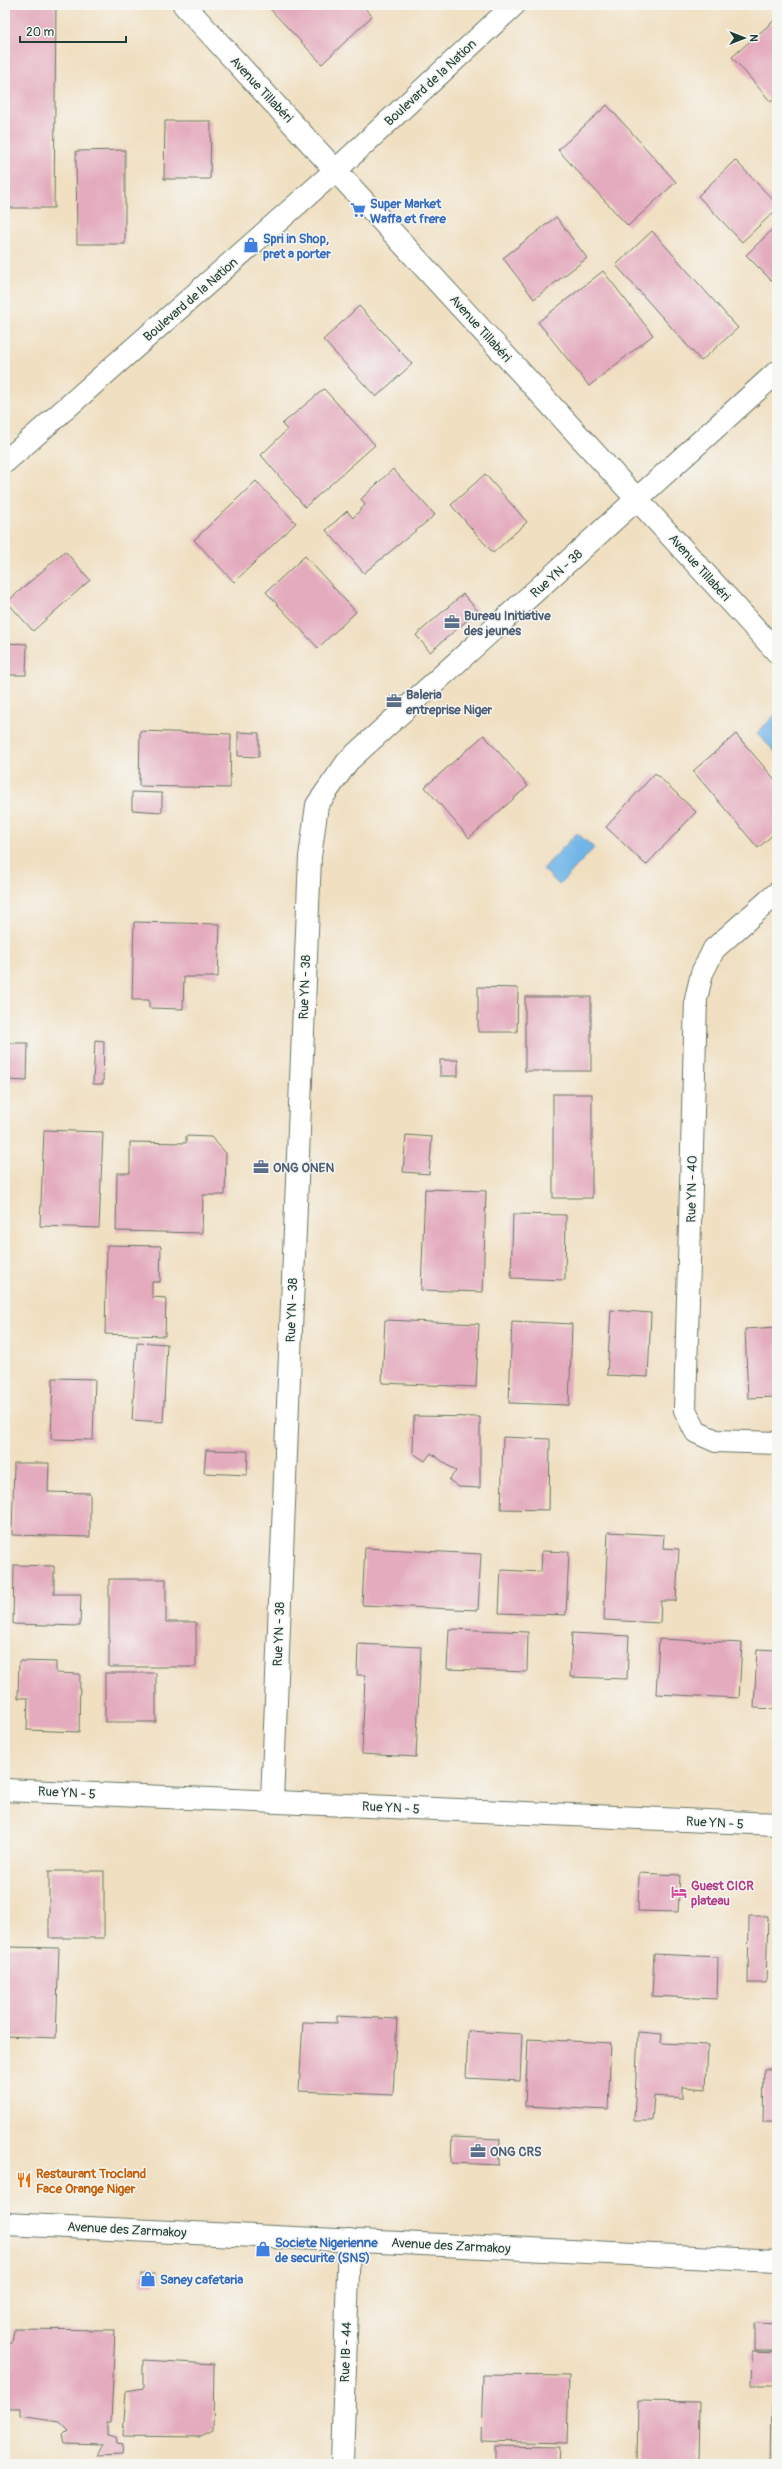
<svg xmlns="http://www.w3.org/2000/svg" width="782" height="2469" font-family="Pangolin,sans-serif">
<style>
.water{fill:#72b6e8;stroke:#487a8e}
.building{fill:#e4abbe}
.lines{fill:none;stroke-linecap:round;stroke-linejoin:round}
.minor-casing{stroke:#687665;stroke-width:24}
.tertiary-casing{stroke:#687665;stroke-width:24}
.minor{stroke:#fff;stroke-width:22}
.tertiary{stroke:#fff;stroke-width:22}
.labels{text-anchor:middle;stroke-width:3;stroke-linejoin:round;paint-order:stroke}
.street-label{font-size:13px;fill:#1f3d34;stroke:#f6f6f2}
.shop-label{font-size:13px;font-weight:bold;fill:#366cbe;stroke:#f6f6f2;text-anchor:start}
.service-label{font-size:13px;font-weight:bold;fill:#4e5e75;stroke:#f6f6f2;text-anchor:start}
.hotel-label{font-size:13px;font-weight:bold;fill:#b23c85;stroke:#f6f6f2;text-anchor:start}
.food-label{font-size:13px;font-weight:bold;fill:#c56008;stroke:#f6f6f2;text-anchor:start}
</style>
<rect width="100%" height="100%" fill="#f6f6f2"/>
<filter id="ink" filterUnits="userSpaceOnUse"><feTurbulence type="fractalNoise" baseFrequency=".025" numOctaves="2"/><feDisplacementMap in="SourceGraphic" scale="8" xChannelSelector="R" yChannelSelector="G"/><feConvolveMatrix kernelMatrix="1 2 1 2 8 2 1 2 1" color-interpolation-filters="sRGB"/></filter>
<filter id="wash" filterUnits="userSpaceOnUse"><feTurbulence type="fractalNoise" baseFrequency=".012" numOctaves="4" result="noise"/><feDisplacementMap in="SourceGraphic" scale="16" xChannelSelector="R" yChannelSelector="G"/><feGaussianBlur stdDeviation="0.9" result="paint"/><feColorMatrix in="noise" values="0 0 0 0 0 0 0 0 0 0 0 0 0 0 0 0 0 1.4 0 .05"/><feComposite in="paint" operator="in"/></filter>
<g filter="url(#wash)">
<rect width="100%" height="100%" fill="#f0dfc1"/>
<!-- water -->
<g class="water">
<polygon points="776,714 777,715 777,754 757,733"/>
<polygon points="577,833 594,848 559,885 543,869"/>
</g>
<g id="blocks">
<!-- building -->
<g class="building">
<polygon points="5,5 56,5 54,208 5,208"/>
<polygon points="275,5 362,5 372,16 322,64 270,9"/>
<polygon points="777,18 777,97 771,102 732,57"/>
<polygon points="607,105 676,182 628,226 558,150"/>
<polygon points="165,121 211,121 210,179 164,179"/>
<polygon points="125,150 125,244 77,244 76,151"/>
<polygon points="735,160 777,204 777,209 742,242 698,196"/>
<polygon points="556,217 587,258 534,299 503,258"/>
<polygon points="777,225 777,286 746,255"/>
<polygon points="652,231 738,328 701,361 616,265"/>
<polygon points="603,271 653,335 589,386 538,322"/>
<polygon points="359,306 412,364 376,397 323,340"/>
<polygon points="324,389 375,445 305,507 261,455 287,430 282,424"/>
<polygon points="393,469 435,515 364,573 326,530 347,511 353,518 365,505 361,499"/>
<polygon points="485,474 527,522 493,553 451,505"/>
<polygon points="256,481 296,523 234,582 194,540"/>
<polygon points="65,551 90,580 33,631 7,602"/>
<polygon points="305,556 356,612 318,648 266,592"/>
<polygon points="463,594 478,611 430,652 416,635"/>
<polygon points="5,643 27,644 26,675 5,675"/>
<polygon points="391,696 399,697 399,702 391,701"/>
<polygon points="140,731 231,734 230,788 139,786"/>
<polygon points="238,732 259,733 259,757 238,756"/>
<polygon points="736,734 777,782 777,831 758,848 693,771"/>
<polygon points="484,735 528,786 469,838 425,787"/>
<polygon points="655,773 696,812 646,865 606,827"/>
<polygon points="132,792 162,793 162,812 132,810"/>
<polygon points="134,922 220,924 218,977 184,977 183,1009 149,1008 149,1000 132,1000"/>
<polygon points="478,987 518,988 517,1032 478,1032"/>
<rect x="525" y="997" width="66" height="74"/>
<polygon points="95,1040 104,1041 103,1084 93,1084"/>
<polygon points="9,1043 28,1043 27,1081 7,1080"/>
<rect x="440" y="1060" width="18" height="16"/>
<rect x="553" y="1094" width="39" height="104"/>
<polygon points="44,1130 103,1132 99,1228 40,1226"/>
<polygon points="406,1135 432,1137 429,1174 403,1172"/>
<polygon points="186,1136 211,1137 226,1153 225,1195 203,1195 202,1233 116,1231 117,1173 130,1173 130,1142 186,1143"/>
<polygon points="425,1189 486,1191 483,1292 421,1290"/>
<polygon points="513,1214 566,1215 565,1280 511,1278"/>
<polygon points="107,1245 161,1246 160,1282 152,1282 152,1297 166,1298 165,1336 105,1334"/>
<polygon points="611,1310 651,1313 648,1377 607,1375"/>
<polygon points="385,1320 479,1324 476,1387 382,1383"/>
<polygon points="512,1321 572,1324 569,1405 509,1403"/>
<polygon points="777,1327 777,1397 748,1398 745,1329"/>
<polygon points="137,1342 167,1344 163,1422 132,1420"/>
<polygon points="53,1378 95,1379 93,1440 51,1439"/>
<polygon points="414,1416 480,1417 480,1488 459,1487 449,1480 456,1471 431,1453 425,1461 413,1453"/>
<polygon points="503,1437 550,1439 549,1510 501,1509"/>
<polygon points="206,1450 248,1451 247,1475 204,1473"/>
<polygon points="14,1463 49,1463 48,1492 90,1493 90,1537 12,1535"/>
<polygon points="608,1532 664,1535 663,1548 679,1549 676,1601 661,1601 660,1623 604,1620"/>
<polygon points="365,1548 481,1554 478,1610 362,1605"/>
<polygon points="542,1551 569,1552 566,1615 499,1613 501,1570 541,1572"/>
<polygon points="14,1565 54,1566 54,1594 81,1594 80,1626 13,1624"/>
<polygon points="109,1579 166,1579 166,1622 196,1622 196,1667 109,1667"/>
<polygon points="449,1629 528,1632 527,1672 447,1669"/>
<polygon points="572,1633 629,1636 627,1679 570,1677"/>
<polygon points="659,1639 742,1643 739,1698 656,1694"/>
<polygon points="358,1644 421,1647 416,1757 362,1754 365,1675 357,1675"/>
<polygon points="757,1649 777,1650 777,1709 754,1708"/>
<polygon points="19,1661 56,1662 56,1673 80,1674 79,1732 27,1730 28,1698 18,1698"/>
<rect x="105" y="1673" width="51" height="49"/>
<rect x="49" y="1871" width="55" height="67"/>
<polygon points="639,1873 680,1875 678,1912 638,1911"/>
<polygon points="749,1916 768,1916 766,1983 748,1983"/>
<polygon points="7,1947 59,1948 56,2038 5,2036"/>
<polygon points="654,1954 718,1957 717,1999 652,1996"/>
<polygon points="776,1971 777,1971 777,2010 774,2010"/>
<polygon points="337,2016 397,2019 393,2095 299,2091 303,2022 337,2023"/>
<polygon points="468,2031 522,2034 520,2081 466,2078"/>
<polygon points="638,2032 662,2034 661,2043 708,2045 706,2089 683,2087 683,2098 654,2096 652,2121 634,2121"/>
<polygon points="528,2039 611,2043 608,2110 525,2106"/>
<polygon points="775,2053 777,2053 777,2122 763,2122 764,2069 775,2069"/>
<polygon points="452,2137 500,2139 499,2165 451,2163"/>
<rect x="141" y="2274" width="14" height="11"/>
<polygon points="755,2323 777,2324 777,2351 755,2351"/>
<polygon points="14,2329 115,2330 111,2422 107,2422 107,2435 116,2437 117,2443 123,2444 122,2455 97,2456 102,2444 64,2443 62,2434 69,2431 60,2422 20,2416 20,2408 5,2408 5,2343 12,2343"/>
<polygon points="752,2352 777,2353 777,2385 751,2385"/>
<polygon points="143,2360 214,2364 213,2430 199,2437 123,2436 126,2391 143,2388"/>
<polygon points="483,2375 569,2376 567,2443 481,2441"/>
<polygon points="638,2401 699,2402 698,2464 637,2464"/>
<polygon points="772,2406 777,2406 777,2464 771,2464"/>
<polygon points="495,2446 559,2447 558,2464 495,2464"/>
</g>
</g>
</g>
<g filter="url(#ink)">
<use href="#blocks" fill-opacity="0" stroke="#687665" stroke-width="1"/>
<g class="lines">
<defs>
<g id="minor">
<polyline points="184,5 777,652"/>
<polyline points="5,462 336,170 514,5"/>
<polyline points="777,893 714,949 702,973 696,999 685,1410 696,1432 716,1441 777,1443"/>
<polyline points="5,1790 777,1824"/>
<polyline points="272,1801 310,857 317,805 348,761 777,372"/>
<polyline points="342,2464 349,2240"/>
</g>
<polyline id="tertiary" points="5,2224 777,2261"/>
</defs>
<!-- minor casing -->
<use href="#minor" class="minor-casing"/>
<!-- tertiary casing -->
<use href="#tertiary" class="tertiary-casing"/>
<!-- minor -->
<use href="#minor" class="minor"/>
<!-- tertiary -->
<use href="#tertiary" class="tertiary"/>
</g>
</g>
<!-- icons -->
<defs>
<symbol id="supermarket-bare" viewBox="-9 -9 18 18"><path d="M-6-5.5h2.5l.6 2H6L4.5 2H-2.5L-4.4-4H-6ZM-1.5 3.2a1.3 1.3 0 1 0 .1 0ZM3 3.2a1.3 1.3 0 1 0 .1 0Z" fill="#3f7fe0" stroke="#f6f6f2" stroke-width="2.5" paint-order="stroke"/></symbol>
<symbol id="shop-bare" viewBox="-9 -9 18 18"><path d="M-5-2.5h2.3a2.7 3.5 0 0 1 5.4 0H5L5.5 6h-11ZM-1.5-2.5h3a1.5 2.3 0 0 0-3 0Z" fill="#3f7fe0" stroke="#f6f6f2" stroke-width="2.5" paint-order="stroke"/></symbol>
<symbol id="office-bare" viewBox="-9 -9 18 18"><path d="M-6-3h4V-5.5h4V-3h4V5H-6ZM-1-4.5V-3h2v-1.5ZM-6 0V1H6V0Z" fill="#5c6f8a" stroke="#f6f6f2" stroke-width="2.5" paint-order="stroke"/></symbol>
<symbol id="hotel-bare" viewBox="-9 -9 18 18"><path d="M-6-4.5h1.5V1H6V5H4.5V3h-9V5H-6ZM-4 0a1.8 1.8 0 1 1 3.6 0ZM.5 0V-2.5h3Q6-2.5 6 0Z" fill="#d1479c" stroke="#f6f6f2" stroke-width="2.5" paint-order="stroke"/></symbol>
<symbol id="restaurant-bare" viewBox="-9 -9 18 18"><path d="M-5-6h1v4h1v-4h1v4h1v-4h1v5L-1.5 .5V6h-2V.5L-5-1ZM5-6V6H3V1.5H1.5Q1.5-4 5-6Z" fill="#e8710a" stroke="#f6f6f2" stroke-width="2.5" paint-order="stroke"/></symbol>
</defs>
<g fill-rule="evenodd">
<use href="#supermarket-bare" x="347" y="199" width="22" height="22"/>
<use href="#shop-bare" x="240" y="234" width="22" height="22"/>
<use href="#office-bare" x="441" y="611" width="22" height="22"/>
<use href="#office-bare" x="383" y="690" width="22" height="22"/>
<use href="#office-bare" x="250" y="1156" width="22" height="22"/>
<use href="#hotel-bare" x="668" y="1881" width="22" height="22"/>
<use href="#office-bare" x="467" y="2140" width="22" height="22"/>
<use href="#restaurant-bare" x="13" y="2169" width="22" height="22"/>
<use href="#shop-bare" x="252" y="2238" width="22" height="22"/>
<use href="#shop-bare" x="137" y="2268" width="22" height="22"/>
</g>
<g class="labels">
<!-- street labels -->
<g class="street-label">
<text transform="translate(430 82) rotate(-43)" y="5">Boulevard de la Nation</text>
<text transform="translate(262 89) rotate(47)" y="5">Avenue Tillabéri</text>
<text transform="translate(190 299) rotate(-41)" y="5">Boulevard de la Nation</text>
<text transform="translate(481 328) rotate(48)" y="5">Avenue Tillabéri</text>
<text transform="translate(700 567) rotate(48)" y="5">Avenue Tillabéri</text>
<text transform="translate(556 573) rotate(-42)" y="5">Rue YN - 38</text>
<text transform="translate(304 987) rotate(-88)" y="5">Rue YN - 38</text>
<text transform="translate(691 1189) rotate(-89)" y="5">Rue YN - 40</text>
<text transform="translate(291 1310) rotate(-88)" y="5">Rue YN - 38</text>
<text transform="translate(278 1634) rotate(-88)" y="5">Rue YN - 38</text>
<text transform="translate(67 1792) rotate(3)" y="5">Rue YN - 5</text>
<text transform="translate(391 1807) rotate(3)" y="5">Rue YN - 5</text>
<text transform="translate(715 1822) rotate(3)" y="5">Rue YN - 5</text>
<text transform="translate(127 2229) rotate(3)" y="5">Avenue des Zarmakoy</text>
<text transform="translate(451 2245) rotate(3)" y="5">Avenue des Zarmakoy</text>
<text transform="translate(345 2352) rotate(-88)" y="5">Rue IB - 44</text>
</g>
<!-- shop labels -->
<g class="shop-label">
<text x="370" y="208">Super Market<tspan x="370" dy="15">Waffa et frere</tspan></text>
<text x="263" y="243">Spri in Shop,<tspan x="263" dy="15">pret a porter</tspan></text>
<text x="275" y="2247">Societe Nigerienne<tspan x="275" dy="15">de securite (SNS)</tspan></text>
<text x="160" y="2284">Saney cafetaria</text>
</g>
<!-- service labels -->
<g class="service-label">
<text x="464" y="620">Bureau Initiative<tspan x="464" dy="15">des jeunes</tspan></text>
<text x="406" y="699">Baleria<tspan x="406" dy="15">entreprise Niger</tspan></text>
<text x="273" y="1172">ONG ONEN</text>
<text x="490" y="2156">ONG CRS</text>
</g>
<!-- hotel labels -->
<g class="hotel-label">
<text x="691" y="1890">Guest CICR<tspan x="691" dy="15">plateau</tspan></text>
</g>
<!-- food labels -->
<g class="food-label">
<text x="36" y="2178">Restaurant Trocland<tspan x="36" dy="15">Face Orange Niger</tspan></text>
</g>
</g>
<!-- margin -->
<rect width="782" height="2469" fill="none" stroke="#f6f6f2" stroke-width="20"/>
<!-- north arrow -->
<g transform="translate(744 38) rotate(90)" stroke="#f6f6f2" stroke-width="3" paint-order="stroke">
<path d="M0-3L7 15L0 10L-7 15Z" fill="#1f3d34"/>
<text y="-6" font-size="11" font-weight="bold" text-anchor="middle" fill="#1f3d34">N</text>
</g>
<!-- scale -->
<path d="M20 36v6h106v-6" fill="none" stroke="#1f3d34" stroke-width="2"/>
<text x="26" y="36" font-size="12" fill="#1f3d34" stroke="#f6f6f2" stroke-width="3" paint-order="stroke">20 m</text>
</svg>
